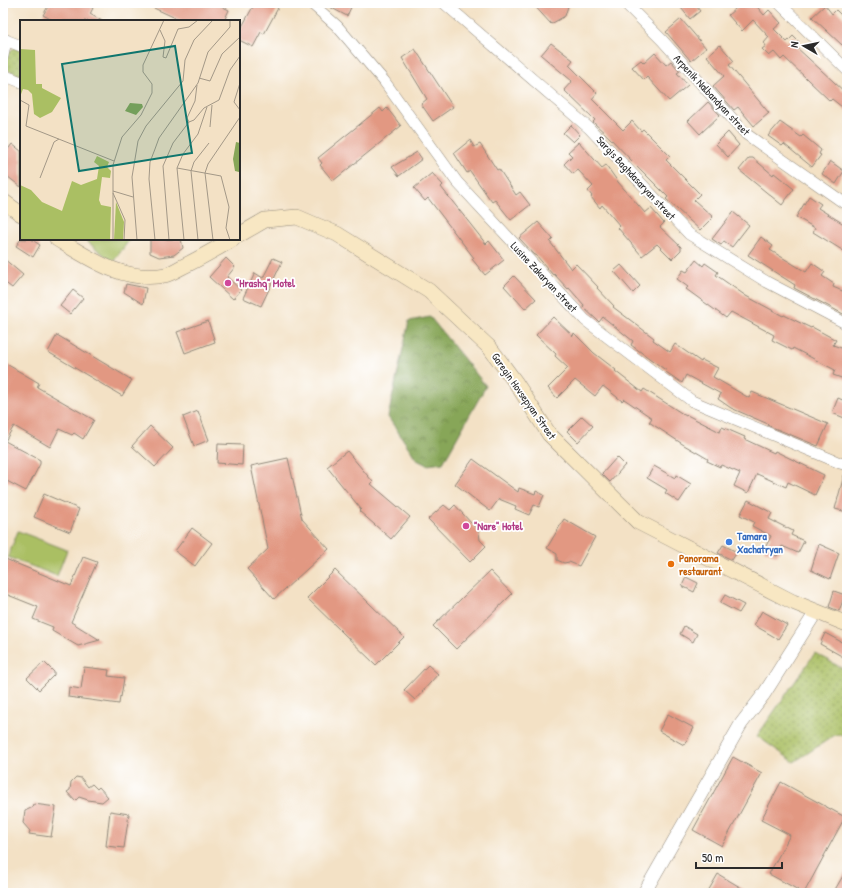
<svg xmlns="http://www.w3.org/2000/svg" width="850" height="896" font-family="'Patrick Hand',sans-serif">
<style>
.grass{fill:url(#grass-dots);stroke:#6a7547}
.forest{fill:url(#forest-crowns);stroke:#596842}
.pitch{fill:#aabf63;stroke:#6a7547}
.building{fill:#e29882}
.lines{fill:none;stroke-linecap:round;stroke-linejoin:round}
.minor-casing{stroke:#8f8678;stroke-width:12}
.tertiary-casing{stroke:#8f8678;stroke-width:14}
.secondary-casing{stroke:#8f8678;stroke-width:16}
.minor{stroke:#fff;stroke-width:11}
.tertiary{stroke:#fff;stroke-width:13}
.secondary{stroke:#f8e7c3;stroke-width:15}
.hotel-dot{fill:#d1479c;stroke:#fff;stroke-width:1.5}
.shop-dot{fill:#3f7fe0;stroke:#fff;stroke-width:1.5}
.food-dot{fill:#e8710a;stroke:#fff;stroke-width:1.5}
.labels{text-anchor:middle;stroke-width:3.5;stroke-linejoin:round;paint-order:stroke}
.street-label{font-size:11px;fill:#2b2b2b;stroke:#fff}
.hotel-label{font-size:11px;font-weight:bold;fill:#b23c85;stroke:#fff;text-anchor:start}
.shop-label{font-size:11px;font-weight:bold;fill:#366cbe;stroke:#fff;text-anchor:start}
.food-label{font-size:11px;font-weight:bold;fill:#c56008;stroke:#fff;text-anchor:start}
.inset-road{fill:none;stroke:#a39887;stroke-width:1}
.view{fill:#0f766e;fill-opacity:0.15;stroke:#0f766e;stroke-width:2}
.inset-edge{fill:none;stroke:#2b2b2b;stroke-width:2}
</style>
<defs>
<pattern id="grass-dots" width="8" height="8" patternUnits="userSpaceOnUse"><rect width="8" height="8" fill="#aabf63"/><path d="M2 2h.1M6 6h.1" fill="none" stroke="#8b9b52" stroke-width="1.8" stroke-linecap="round"/></pattern>
<pattern id="forest-crowns" width="20" height="18" patternUnits="userSpaceOnUse"><rect width="20" height="18" fill="#87a659"/><path d="M2 6a3 3 0 1 1 6 0M12 15a3 3 0 1 1 6 0" fill="none" stroke="#6f874a"/></pattern>
</defs>
<rect width="100%" height="100%" fill="#fff"/>
<filter id="ink" filterUnits="userSpaceOnUse"><feTurbulence type="fractalNoise" baseFrequency=".025" numOctaves="2"/><feDisplacementMap in="SourceGraphic" scale="8" xChannelSelector="R" yChannelSelector="G"/><feConvolveMatrix kernelMatrix="1 2 1 2 8 2 1 2 1" color-interpolation-filters="sRGB"/></filter>
<filter id="wash" filterUnits="userSpaceOnUse"><feTurbulence type="fractalNoise" baseFrequency=".012" numOctaves="4" result="noise"/><feDisplacementMap in="SourceGraphic" scale="16" xChannelSelector="R" yChannelSelector="G"/><feGaussianBlur stdDeviation="0.9" result="paint"/><feColorMatrix in="noise" values="0 0 0 0 0 0 0 0 0 0 0 0 0 0 0 0 0 1.4 0 .05"/><feComposite in="paint" operator="in"/></filter>
<g filter="url(#wash)">
<rect width="100%" height="100%" fill="#f3e1c5"/>
<!-- grass -->
<g class="grass">
<path d="M15 48 21 51V76C17 74 10 72 7 69 0 62 8 50 15 48Z"/>
<polygon points="815,653 847,671 847,736 835,735 794,762 757,736"/>
</g>
<!-- forest -->
<polygon class="forest" points="430,317 486,386 443,463 427,465 417,460 388,417 409,321"/>
<!-- pitch -->
<g class="pitch">
<polygon points="84,239 130,239 113,262"/>
<polygon points="18,531 67,550 57,576 8,557"/>
</g>
<g id="blocks">
<!-- building -->
<g class="building">
<polygon points="50,3 84,3 93,8 90,14 102,21 54,21 43,15"/>
<polygon points="143,3 215,3 229,10 224,21 182,21"/>
<polygon points="255,3 270,3 278,8 264,34 261,32 253,47 239,40 239,32"/>
<polygon points="322,3 353,3 347,16"/>
<polygon points="532,3 569,3 565,16 551,24"/>
<polygon points="677,3 694,3 700,11 690,19"/>
<polygon points="742,3 754,3 764,15 769,10 781,23 774,29 787,42 793,36 799,42 795,46 847,94 847,111 832,99 830,101 784,57 781,60 774,52 769,56 762,49 766,46 764,43 769,37 753,20 742,31 728,15"/>
<polygon points="825,5 832,14 836,10 847,21 847,40 842,45 812,17"/>
<polygon points="681,19 706,48 691,61 666,32"/>
<polygon points="551,43 573,60 569,65 597,93 592,99 623,130 632,121 641,131 643,129 670,156 666,160 700,194 694,200 713,217 700,230 666,199 668,197 631,160 609,137 593,122 595,120 564,90 572,81 541,55"/>
<polygon points="720,45 734,61 729,65 769,113 754,126 738,107 734,110 713,86 724,76 707,56"/>
<polygon points="415,49 453,107 433,121 421,104 427,99 402,58"/>
<polygon points="655,53 666,65 671,61 680,71 677,73 688,85 669,101 647,77 644,80 632,67 641,60 644,63"/>
<polygon points="708,102 720,115 700,134 688,121"/>
<polygon points="380,108 383,112 387,108 401,126 333,181 320,165 322,163 318,158"/>
<polygon points="780,122 801,137 803,135 821,150 819,154 821,155 812,167 784,144 782,146 768,136"/>
<polygon points="571,125 580,135 573,142 563,133"/>
<polygon points="728,132 739,145 728,157 716,144"/>
<polygon points="470,140 474,147 480,144 497,170 499,169 516,195 520,192 530,205 511,220 495,200 492,202 470,171 467,173 454,153"/>
<polygon points="579,142 602,168 606,165 618,182 645,213 651,208 664,223 660,227 681,247 681,250 672,259 657,244 642,256 618,228 620,226 602,205 600,208 591,197 592,196 588,191 593,186 578,170 573,174 564,164 572,156 568,152"/>
<polygon points="12,144 21,151 21,187 3,173 3,156"/>
<polygon points="417,152 422,159 399,176 392,167"/>
<polygon points="749,158 753,158 773,175 774,173 794,189 782,205 739,170"/>
<polygon points="830,161 844,171 836,184 822,174"/>
<polygon points="432,173 443,185 441,187 486,244 489,241 504,260 485,275 472,259 474,258 428,198 425,201 414,188"/>
<polygon points="809,196 821,204 818,208 847,226 847,253 813,232 815,228 796,217"/>
<polygon points="733,212 749,225 732,247 724,241 721,245 712,239"/>
<polygon points="538,222 553,239 550,242 571,269 576,264 598,287 597,288 614,306 613,307 654,338 653,340 670,352 675,344 701,362 702,360 718,368 713,377 749,398 752,392 828,424 818,446 767,425 768,424 731,408 718,399 721,394 686,375 682,383 666,372 667,371 631,345 633,341 603,317 599,322 597,320 583,307 584,305 569,288 568,289 554,274 553,275 536,255 535,255 519,238"/>
<polygon points="761,237 773,246 770,250 806,272 812,263 825,272 822,276 834,284 833,287 847,293 847,316 794,288 795,285 748,255"/>
<polygon points="21,239 31,239 40,245 33,257 16,246"/>
<polygon points="150,239 181,239 183,248 174,255 159,257 150,253"/>
<polygon points="3,258 23,275 12,288 3,281"/>
<polygon points="226,258 235,267 227,277 241,290 233,299 209,277"/>
<polygon points="273,258 282,262 261,306 243,298 255,273 263,278"/>
<polygon points="696,260 703,266 705,263 718,272 716,275 746,296 783,316 784,315 811,328 812,327 836,340 833,345 847,350 847,380 833,375 835,370 793,348 792,350 772,340 774,335 731,312 726,318 686,289 688,287 677,279 683,270 687,272"/>
<polygon points="621,265 640,286 633,293 614,271"/>
<polygon points="514,276 536,299 525,309 504,286"/>
<polygon points="126,284 146,288 143,304 124,292"/>
<polygon points="73,290 83,298 70,314 60,306"/>
<polygon points="553,317 573,336 574,333 594,353 616,370 615,371 642,392 644,389 686,416 687,415 720,432 722,427 745,437 744,439 774,453 775,451 824,475 815,495 788,482 786,487 757,474 748,493 734,486 740,473 721,465 720,467 707,461 708,459 684,445 649,422 652,418 624,399 622,401 603,386 595,396 575,380 557,398 548,388 568,368 555,356 556,354 536,335"/>
<polygon points="208,321 215,342 185,353 177,332"/>
<polygon points="57,335 132,380 122,396 48,352"/>
<polygon points="3,362 39,383 37,387 94,420 83,439 74,433 72,435 59,429 50,447 14,426 5,441 40,460 40,464 26,491 3,479"/>
<polygon points="838,398 847,402 847,419 832,413"/>
<polygon points="198,411 209,440 194,446 183,417"/>
<polygon points="582,416 593,426 578,442 567,431"/>
<polygon points="150,426 173,448 155,467 132,446"/>
<polygon points="218,444 243,445 242,465 217,463"/>
<polygon points="347,451 373,482 371,484 410,517 391,539 359,511 361,509 327,467"/>
<polygon points="617,457 625,465 610,482 602,474"/>
<polygon points="288,458 302,519 329,549 274,599 247,569 268,549 251,466"/>
<polygon points="473,459 518,492 519,488 535,494 536,491 544,495 539,507 534,505 529,515 515,509 516,506 499,499 490,511 455,484"/>
<polygon points="654,466 675,478 676,475 691,484 679,502 665,493 667,490 647,478"/>
<polygon points="844,475 847,476 847,512 835,509"/>
<polygon points="44,494 79,509 70,532 34,517"/>
<polygon points="748,500 772,513 769,519 793,531 791,535 804,541 798,553 782,546 777,556 764,550 771,536 752,526 754,522 740,515"/>
<polygon points="444,505 450,510 455,505 479,532 480,540 486,546 470,562 428,519"/>
<polygon points="564,519 595,537 579,566 569,562 564,563 557,560 557,554 547,548"/>
<polygon points="192,528 212,543 195,566 175,551"/>
<polygon points="819,544 839,553 830,579 811,570"/>
<polygon points="723,545 737,552 732,560 718,553"/>
<polygon points="83,557 97,562 71,622 100,640 78,646 52,631 53,627 33,619 38,607 3,593 3,558 71,586"/>
<polygon points="335,570 404,637 376,665 307,598"/>
<polygon points="490,571 512,594 456,649 433,626"/>
<polygon points="686,577 698,583 694,592 682,586"/>
<polygon points="834,591 845,595 839,611 829,607"/>
<polygon points="725,595 744,605 739,613 720,603"/>
<polygon points="762,611 787,625 778,639 754,625"/>
<polygon points="684,626 697,634 693,642 680,634"/>
<polygon points="825,633 847,645 847,659 820,644"/>
<polygon points="44,662 54,672 54,675 39,690 27,678"/>
<polygon points="428,665 438,674 415,700 404,690"/>
<polygon points="84,667 109,670 108,676 124,678 121,697 120,696 119,704 68,697 69,687 81,689"/>
<polygon points="668,714 694,728 684,745 659,731"/>
<polygon points="733,757 762,773 722,846 693,830"/>
<polygon points="76,777 81,778 88,787 92,784 97,789 99,787 108,797 102,802 88,800 79,797 75,801 67,792 70,790 71,782"/>
<polygon points="781,782 845,817 804,893 769,874 790,835 761,820"/>
<polygon points="34,804 56,807 51,837 29,834 30,831 23,823 25,811 33,807"/>
<polygon points="110,811 129,814 124,848 106,846"/>
<polygon points="847,869 847,893 833,893"/>
<polygon points="718,874 750,893 707,893"/>
</g>
</g>
</g>
<g filter="url(#ink)">
<use href="#blocks" fill-opacity="0" stroke="#8f8678" stroke-width="1"/>
<g class="lines">
<defs>
<g id="minor">
<polyline points="311,3 337,26 384,81 457,182 585,320 692,401 840,463 847,465"/>
<polyline points="444,3 589,128 689,234 767,282 847,324"/>
<polyline points="625,3 662,40 746,134 847,205"/>
<polyline points="779,3 847,70"/>
<polyline points="3,39 21,46"/>
<polyline points="3,56 6,40"/>
<polyline points="3,75 21,82"/>
</g>
<polyline id="tertiary" points="644,893 741,724 764,694 816,612"/>
<g id="secondary">
<polyline points="3,201 21,214"/>
<polyline points="239,235 265,220 297,217 337,234 429,291 490,348 516,383 549,434 638,522 793,602 847,624"/>
<path d="M57 239C90 259 124 283 165 275 170 274 176 270 182 267 199 259 216 249 233 239"/>
</g>
</defs>
<!-- minor casing -->
<use href="#minor" class="minor-casing"/>
<!-- tertiary casing -->
<use href="#tertiary" class="tertiary-casing"/>
<!-- secondary casing -->
<use href="#secondary" class="secondary-casing"/>
<!-- minor -->
<use href="#minor" class="minor"/>
<!-- tertiary -->
<use href="#tertiary" class="tertiary"/>
<!-- secondary -->
<use href="#secondary" class="secondary"/>
</g>
</g>
<!-- markers -->
<g class="hotel-dot">
<circle cx="228" cy="283" r="4"/>
<circle cx="466" cy="526" r="4"/>
</g>
<circle class="shop-dot" cx="729" cy="542" r="4"/>
<circle class="food-dot" cx="671" cy="564" r="4"/>
<g class="labels">
<!-- street labels -->
<g class="street-label">
<text transform="translate(712 95) rotate(47)" y="4">Arpenik Nalbandyan street</text>
<text transform="translate(636 178) rotate(47)" y="4">Sargis Baghdasaryan street</text>
<text transform="translate(544 277) rotate(47)" y="4">Lusine Zakaryan street</text>
<text transform="translate(524 396) rotate(55)" y="4">Garegin Hovsepyan Street</text>
</g>
<!-- hotel labels -->
<g class="hotel-label">
<text x="236" y="287">"Hrashq" Motel</text>
<text x="474" y="530">"Nare" Hotel</text>
</g>
<!-- shop labels -->
<g class="shop-label">
<text x="737" y="540">Tamara<tspan x="737" dy="13">Xachatryan</tspan></text>
</g>
<!-- food labels -->
<g class="food-label">
<text x="679" y="562">Panorama<tspan x="679" dy="13">restaurant</tspan></text>
</g>
</g>
<!-- overview -->
<g transform="translate(20 20)">
<rect width="220" height="220" fill="#f3e1c5"/>
<path d="M0 29 15 30 16 64H22V68L41 78 32 92 20 98 14 94 12 74 8 70 3 69 0 77ZM77 136 89 142 87 147 91 151 90 158 82 157 79 180 81 185 91 187 90 220H0V165L11 170 22 182 42 191 52 161 61 165 77 159 79 146 74 142Z" fill="#aabf63"/>
<path d="M110 83 122 84 123 87 116 95 105 91ZM216 122 220 123 219 152 215 151 213 139Z" fill="#87a659"/>
<path d="M96 182 104 202 103 220H94Z" fill="#aabf63"/>
<path class="inset-road" d="M140 10 145 21 143 37 146 38M146 38 158 9 169 7 178 0M179 58 190 61 202 34 220 17M220 63 214 82 220 90M0 80 9 85 6 106 94 141M169 102 174 100 184 88 199 80 210 50 220 36M190 107 192 85M157 148 201 156 209 187 206 208 210 220M20 158 34 122 39 119M93 171 113 177M93 173 105 200 104 220M93 220V145L102 117 121 95 132 73V64L123 52V45L144 0M117 220 112 157 118 121 126 106 163 61 165 40 174 20 193 0M135 220 129 159 130 142 135 129 139 118 178 63 188 32 210 7V0M149 220 143 146 153 123 169 102 167 98 175 81 177 65M164 220 157 148 163 134 178 114 187 87M178 220 171 151 174 142 189 123M193 220 185 153 188 144 220 97"/>
<path class="view" d="M155 26 172 133 59 151 42 44Z"/>
<rect width="220" height="220" class="inset-edge"/>
</g>
<!-- margin -->
<rect width="850" height="896" fill="none" stroke="#fff" stroke-width="16"/>
<!-- north arrow -->
<g transform="translate(804 46) rotate(279)" stroke="#ffffff" stroke-width="3" paint-order="stroke">
<path d="M0-3L7 15L0 10L-7 15Z" fill="#2b2b2b"/>
<text y="-6" font-size="11" font-weight="bold" text-anchor="middle" fill="#2b2b2b">N</text>
</g>
<!-- scale -->
<path d="M696 862v6h86v-6" fill="none" stroke="#2b2b2b" stroke-width="2"/>
<text x="702" y="862" font-size="12" fill="#2b2b2b" stroke="#ffffff" stroke-width="3" paint-order="stroke">50 m</text>
</svg>
